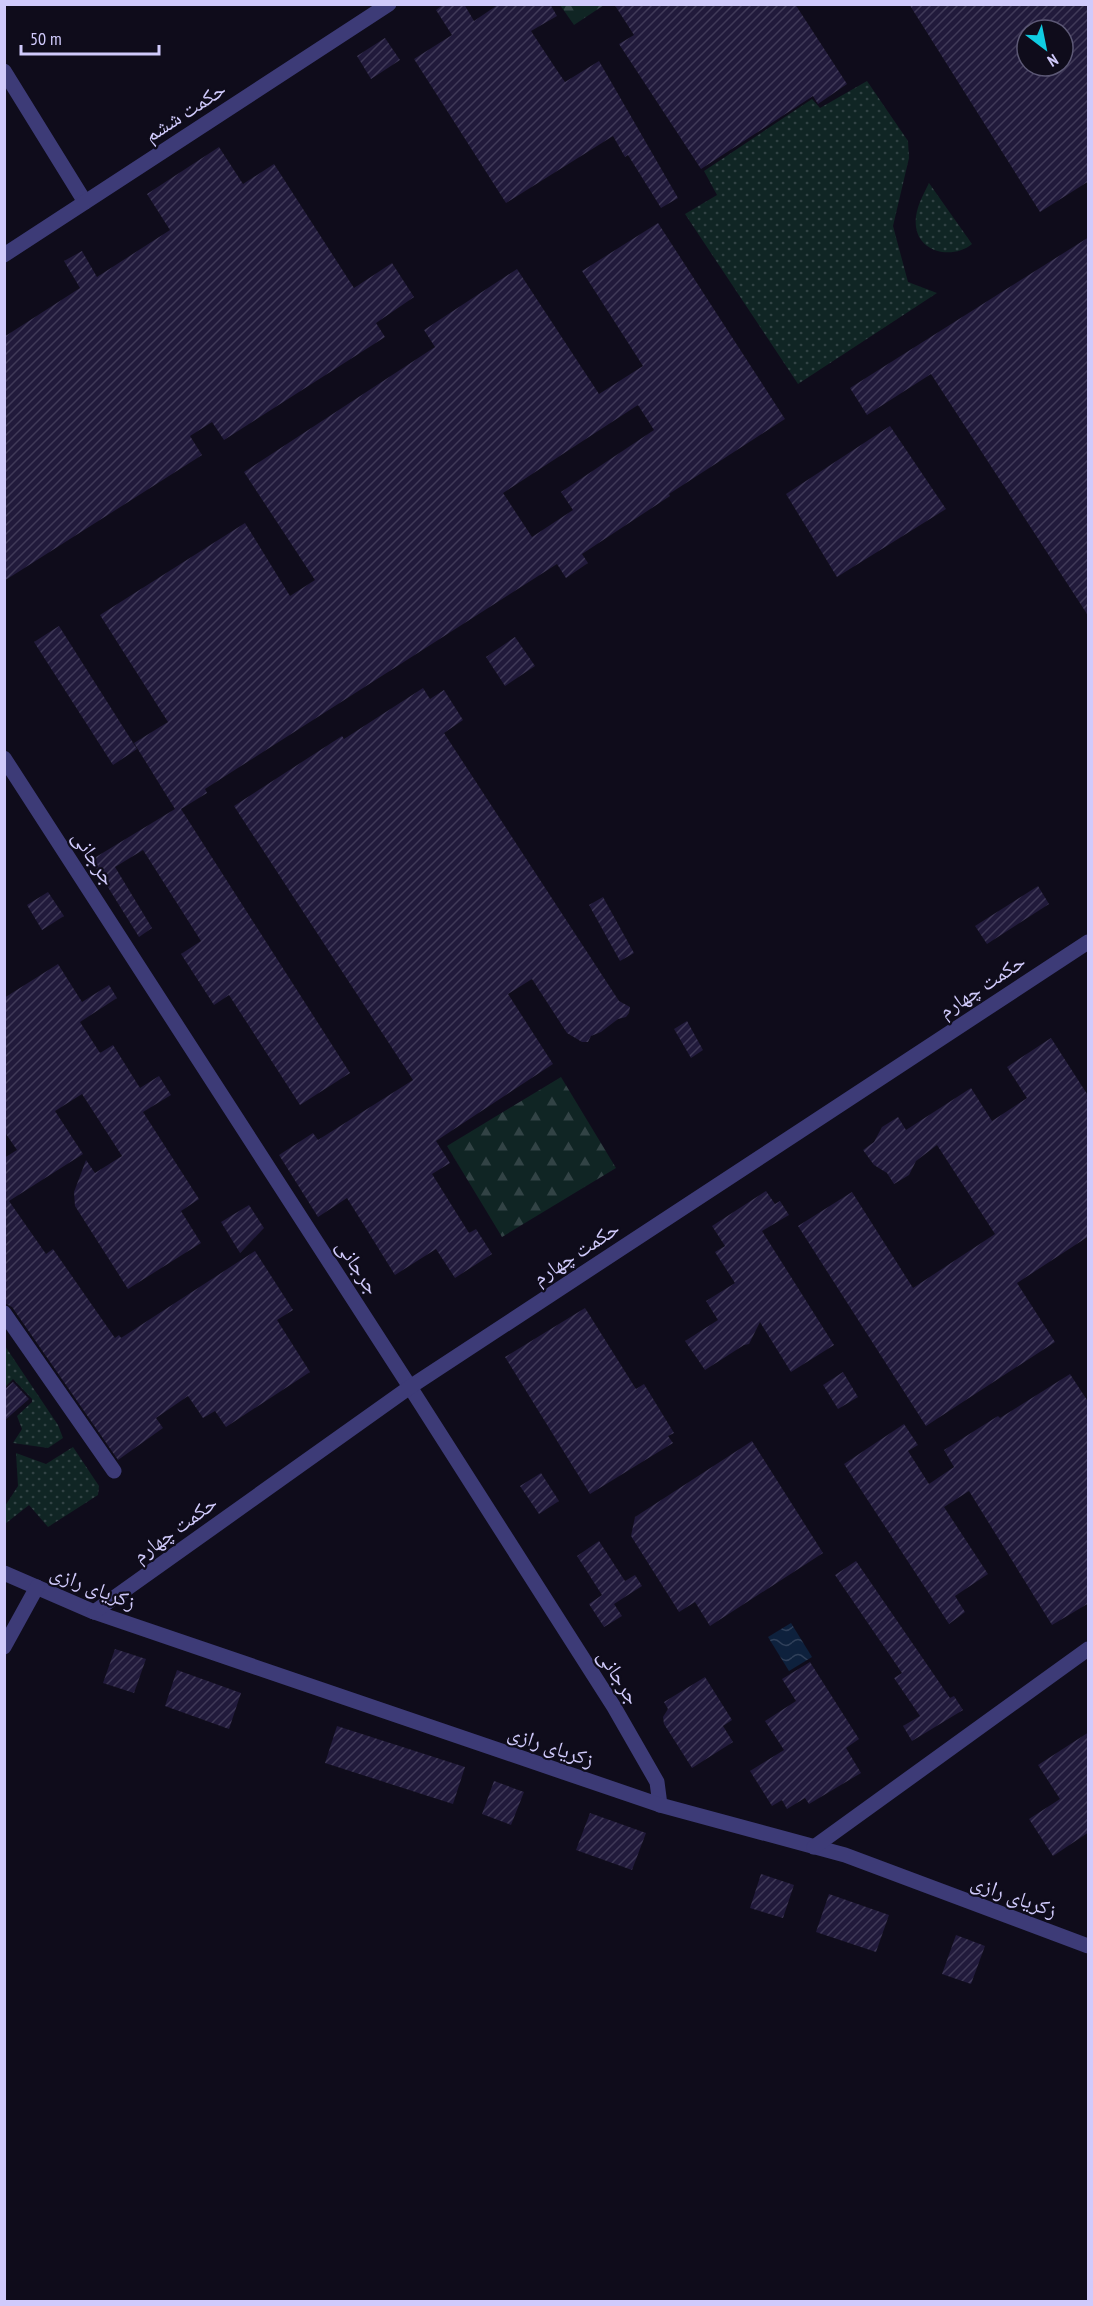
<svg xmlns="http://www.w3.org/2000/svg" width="1093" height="2306" font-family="'PT Sans Narrow','Noto Naskh Arabic',sans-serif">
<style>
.grass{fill:url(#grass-dots)}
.forest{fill:url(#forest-firs)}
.water{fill:url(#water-waves)}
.building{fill:url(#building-hatch);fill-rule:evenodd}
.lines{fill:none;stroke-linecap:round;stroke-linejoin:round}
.minor{stroke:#3d3b77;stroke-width:15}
.labels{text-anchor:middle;stroke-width:4.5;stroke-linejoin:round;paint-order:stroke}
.street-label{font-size:21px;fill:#d0cafb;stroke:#0f0c1b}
</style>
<defs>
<pattern id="grass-dots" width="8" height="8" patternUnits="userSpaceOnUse" patternTransform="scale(1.5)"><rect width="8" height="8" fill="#102524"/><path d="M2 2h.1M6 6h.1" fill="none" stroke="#324345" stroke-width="1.8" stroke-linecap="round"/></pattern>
<pattern id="forest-firs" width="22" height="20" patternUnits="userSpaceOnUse" patternTransform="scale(1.5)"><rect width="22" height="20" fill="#102524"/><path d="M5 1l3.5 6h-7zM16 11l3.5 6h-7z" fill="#324345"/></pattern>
<pattern id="water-waves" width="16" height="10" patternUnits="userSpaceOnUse" patternTransform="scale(1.5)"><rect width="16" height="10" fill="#0e213d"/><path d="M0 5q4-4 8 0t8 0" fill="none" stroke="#30405a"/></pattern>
<pattern id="building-hatch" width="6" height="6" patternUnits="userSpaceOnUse" patternTransform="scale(1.5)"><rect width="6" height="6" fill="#211a3b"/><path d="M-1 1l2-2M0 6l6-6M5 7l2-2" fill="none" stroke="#403a58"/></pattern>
</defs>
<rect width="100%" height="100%" fill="#0f0c1b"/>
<!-- grass -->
<g class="grass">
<polygon points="867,81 908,141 909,158 893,226 908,282 937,293 798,384 685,214 717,195 704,171 812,99 820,108"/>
<path d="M929 183 972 244C954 259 920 254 916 227 914 211 922 197 929 183Z"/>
<polygon points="5,1346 58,1425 63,1438 48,1448 13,1443 22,1429 17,1416 32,1402 32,1399 13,1379 5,1387"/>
<polygon points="73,1447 99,1486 98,1495 48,1527 29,1505 5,1524 5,1506 18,1486 16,1453 46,1464"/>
</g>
<!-- forest -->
<g class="forest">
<polygon points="560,5 604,5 574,25"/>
<polygon points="561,1077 616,1168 502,1237 447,1146"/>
</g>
<!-- water -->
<polygon class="water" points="791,1623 812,1657 789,1671 768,1637"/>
<!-- building -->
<g class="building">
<polygon points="444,4 464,4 474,21 499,4 550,4 557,16 531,31 556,69 565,82 599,61 678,198 661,208 628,155 625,157 613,136 506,203 414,59 452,35 436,10"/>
<polygon points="614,4 795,4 847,84 818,104 813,96 701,169 619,44 634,35"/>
<path d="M909 4H1089V181L1040 212ZM1027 30H1063V66H1027Z"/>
<polygon points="385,38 400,60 371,79 357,56"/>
<polygon points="219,147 243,184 274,164 354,288 392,263 414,297 376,323 385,337 224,440 212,422 190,436 202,455 4,581 4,337 80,288 64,261 82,251 97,277 170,230 147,194"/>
<path d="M658 223 785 419 669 494 670 496 582 554 588 563 566 578 557 564 205 789 207 793 181 809 350 1073 300 1105 229 995 214 1005 181 954 201 941 143 850 115 867 152 928 139 937 91 860 175 809 134 743 168 722 100 615 245 523 290 596 315 580 244 472 435 347 424 330 517 269 599 394 643 366 582 271ZM638 405 654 430 561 492 573 510 532 537 503 493Z"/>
<polygon points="1089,237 1089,617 931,374 867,415 850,388"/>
<polygon points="890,426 946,509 837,577 786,494"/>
<polygon points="59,626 137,749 113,765 34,642"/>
<polygon points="515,637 535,666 505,686 486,657"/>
<polygon points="423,688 430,699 444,690 463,720 444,733 619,1001 630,1007 629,1013 626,1017 618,1019 601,1032 591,1036 588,1042 582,1042 567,1033 532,979 508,994 553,1064 436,1141 450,1163 432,1174 469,1233 476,1229 492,1254 455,1278 436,1249 395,1275 347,1198 318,1217 279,1155 313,1133 318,1140 413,1080 234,806 342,736 344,739"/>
<polygon points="1038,886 1049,904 987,944 975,926"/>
<polygon points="48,892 64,916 42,930 27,905"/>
<polygon points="603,897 634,953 620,961 589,905"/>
<polygon points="58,964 82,1002 109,985 117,998 80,1022 100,1053 113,1045 140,1088 159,1076 171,1095 143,1112 199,1199 181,1211 201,1243 128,1289 75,1206 74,1192 86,1160 95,1173 122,1156 82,1094 55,1111 83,1154 9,1201 46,1254 53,1249 115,1338 119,1335 121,1338 255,1251 293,1310 277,1320 310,1372 226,1427 215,1411 203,1418 188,1396 156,1418 163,1428 118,1460 12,1307 4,1303 4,1158 17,1150 4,1131 4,998"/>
<polygon points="687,1021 703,1050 691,1058 674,1029"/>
<polygon points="1051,1038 1089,1097 1089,1236 1017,1283 1055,1342 926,1426 798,1226 852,1192 913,1288 995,1234 937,1145 916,1161 909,1175 894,1184 887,1173 874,1165 863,1150 874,1142 882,1127 898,1117 906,1130 971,1088 992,1121 1027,1098 1007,1067"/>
<polygon points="766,1191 775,1204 780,1201 789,1215 762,1231 834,1345 791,1372 760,1322 749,1344 744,1345 705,1370 685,1341 718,1320 706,1301 735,1283 715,1252 725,1246 712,1226"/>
<polygon points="249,1205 264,1228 240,1253 221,1222"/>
<polygon points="585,1308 636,1389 644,1384 674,1433 668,1436 673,1443 590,1494 505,1357"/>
<polygon points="843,1372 858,1397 838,1409 823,1385"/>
<polygon points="1070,1374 1089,1403 1089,1603 1052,1625 969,1491 944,1507 988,1574 955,1596 965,1612 949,1624 844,1464 904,1424 918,1445 908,1451 929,1484 954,1467 944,1450 998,1416 1000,1418"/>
<polygon points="13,1382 29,1399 4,1421 4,1390"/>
<polygon points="752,1441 823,1553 710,1626 695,1602 679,1612 631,1536 635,1517"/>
<polygon points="541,1473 559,1501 539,1514 520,1486"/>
<polygon points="599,1541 625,1581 635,1575 642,1586 614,1604 622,1616 604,1627 589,1604 602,1595 577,1556"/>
<polygon points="856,1561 950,1698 954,1696 963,1710 912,1741 903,1726 920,1716 894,1678 902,1673 835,1575"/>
<polygon points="115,1649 146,1659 134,1693 103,1683"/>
<polygon points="810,1662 859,1739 846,1748 861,1773 809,1804 805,1798 787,1809 782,1800 772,1806 750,1771 784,1750 765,1721 796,1701 782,1679"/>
<polygon points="177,1670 241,1693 229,1729 165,1706"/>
<polygon points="705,1677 732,1720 723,1726 733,1742 692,1768 664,1724 663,1717 668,1709 664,1702"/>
<polygon points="337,1726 465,1767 453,1804 325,1763"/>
<polygon points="1089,1732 1089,1832 1053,1856 1029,1819 1060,1799 1038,1765"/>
<polygon points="494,1781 524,1792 511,1825 482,1814"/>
<polygon points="590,1813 646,1833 632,1870 576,1850"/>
<polygon points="761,1874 794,1885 783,1918 750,1908"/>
<polygon points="829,1894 889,1915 876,1952 816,1932"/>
<polygon points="956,1935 985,1946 971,1984 942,1974"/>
</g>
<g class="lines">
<!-- minor -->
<g class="minor">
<polyline points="4,71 85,202"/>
<polyline points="4,255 389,4"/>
<polyline points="4,758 410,1387 614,1707 657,1782 660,1805"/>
<polyline points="4,1313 114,1471"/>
<polyline points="4,1573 94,1612 660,1805 845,1855 1088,1946"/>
<polyline points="94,1612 410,1387 1088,942"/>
<polyline points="4,1647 37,1587"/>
<polyline points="814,1847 1088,1649"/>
</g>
</g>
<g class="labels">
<!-- street labels -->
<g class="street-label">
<text transform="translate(185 112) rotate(-33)" y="7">حکمت ششم</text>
<text transform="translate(94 858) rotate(57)" y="7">جرجانی</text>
<text transform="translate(982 986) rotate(-33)" y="7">حکمت چهارم</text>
<text transform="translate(576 1253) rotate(-33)" y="7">حکمت چهارم</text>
<text transform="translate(358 1267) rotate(57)" y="7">جرجانی</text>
<text transform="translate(175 1529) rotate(-36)" y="7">حکمت چهارم</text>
<text transform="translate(93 1587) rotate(21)" y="7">زکریای رازی</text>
<text transform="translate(619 1677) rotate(58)" y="7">جرجانی</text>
<text transform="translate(551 1746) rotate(19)" y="7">زکریای رازی</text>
<text transform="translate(1014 1896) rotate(20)" y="7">زکریای رازی</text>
</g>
</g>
<!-- border -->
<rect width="1093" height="2306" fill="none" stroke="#d0cafb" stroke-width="12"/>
<!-- north arrow -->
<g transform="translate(1045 48) rotate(148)"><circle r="28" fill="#0f0c1b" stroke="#5c5875" stroke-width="1.5"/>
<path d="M0-4.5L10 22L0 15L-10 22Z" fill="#10cde2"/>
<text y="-9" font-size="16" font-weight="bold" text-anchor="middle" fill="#d0cafb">N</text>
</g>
<!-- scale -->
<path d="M21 45v9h138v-9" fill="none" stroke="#d0cafb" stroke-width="3"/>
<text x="30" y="45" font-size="18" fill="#d0cafb" stroke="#0f0c1b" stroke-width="4.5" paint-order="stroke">50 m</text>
</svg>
